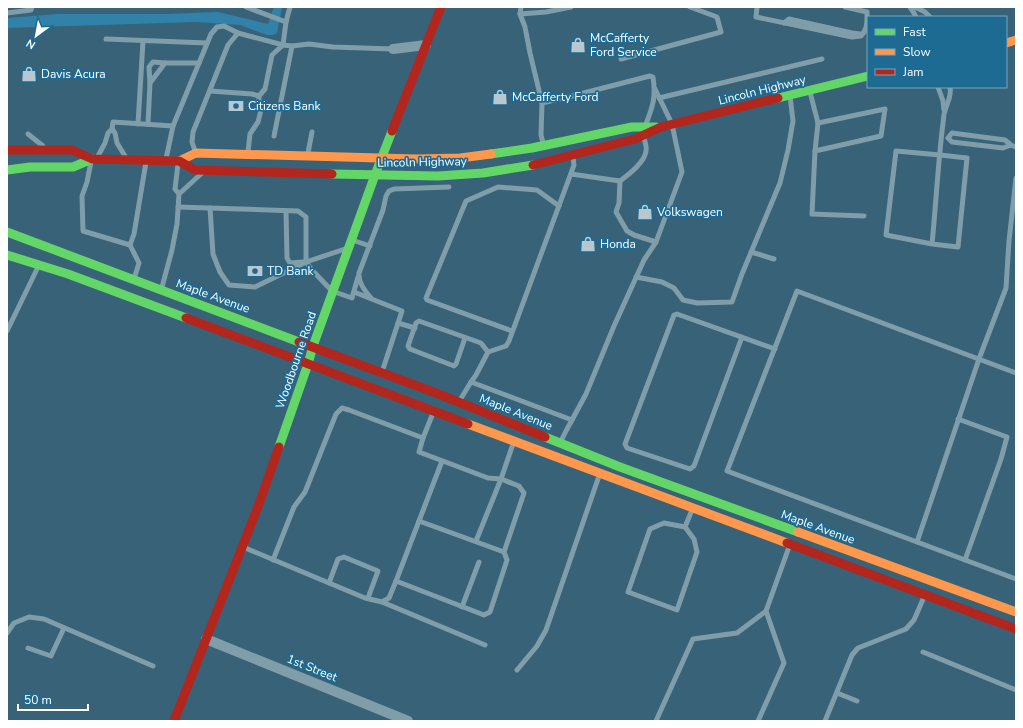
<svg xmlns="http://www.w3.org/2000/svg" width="1023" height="728" font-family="'Nunito Sans',sans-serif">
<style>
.green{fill:#3281a8}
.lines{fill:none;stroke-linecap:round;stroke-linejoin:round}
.lane{stroke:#809daa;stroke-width:5}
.street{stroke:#809daa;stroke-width:10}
.fast{stroke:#63d668;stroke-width:9}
.slow{stroke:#ff974d;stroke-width:9}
.jam{stroke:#b3261e;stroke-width:9}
.labels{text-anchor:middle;stroke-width:3.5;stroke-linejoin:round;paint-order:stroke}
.poi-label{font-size:12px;fill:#fff;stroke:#1d6a92;text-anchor:start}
.street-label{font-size:12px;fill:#fff;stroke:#1d6a92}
</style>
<rect width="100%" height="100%" fill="#386277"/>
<!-- green -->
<polygon class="green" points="274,7 282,7 277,33 273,35 267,35 240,25 196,22 7,28 7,18 58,14 165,14 218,12 268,24"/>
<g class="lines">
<!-- lane -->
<g class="lane">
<polyline points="246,7 286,22"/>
<polyline points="521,7 520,14 525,27 530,53 542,103 541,135 543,143"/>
<path d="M757 7 756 17 852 37 861 36C868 29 867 21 867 12L845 7"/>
<polyline points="910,7 914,13 916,17"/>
<polyline points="915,7 925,12 930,17"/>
<polyline points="7,13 31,10 32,7"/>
<polyline points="520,14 546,12 571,7"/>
<polyline points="784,23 789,19 852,33 860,34"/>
<polyline points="106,39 207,43"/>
<polyline points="621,59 721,32 717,17 690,7"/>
<polyline points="150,83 149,67 153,62 165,63"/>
<polyline points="938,87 943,101 944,110"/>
<polyline points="210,91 252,94 259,96"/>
<polyline points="810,92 818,123 815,151 812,214 864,216"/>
<polyline points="259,96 265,89 272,55 283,45 286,22 290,7"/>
<polyline points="659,98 822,59"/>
<path d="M542 103 572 96 650 76 653 77C656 97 653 106 646 124"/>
<polyline points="138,124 143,41"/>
<polyline points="148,124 150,83 165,63 199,63"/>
<polyline points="112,129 113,122 173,126"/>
<polyline points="28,134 43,146"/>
<polyline points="274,136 292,46"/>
<polyline points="1011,145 1003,148 952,142 948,138 952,133 1005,140 1011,145 1016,147"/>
<polyline points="195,151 192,142 193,132 228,45 238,33"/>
<polyline points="815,151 881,136 885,109 818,123"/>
<polyline points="248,152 250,134 258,122 261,110 261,104 259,100 259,96"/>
<polyline points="308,153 312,132"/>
<polyline points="98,156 105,143 108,133 112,129 115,133 117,143 125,156"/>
<polyline points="166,159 173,126 211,34 217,27 224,26 238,33 283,45 292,46 309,44 333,47 393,49"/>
<polyline points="91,162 87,182 82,196 83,231 130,245 139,263 134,279"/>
<path d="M571 174 620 181C629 174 645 162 646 151 647 147 645 142 644 138"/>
<polyline points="1016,178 1009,241 1006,288 979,359 917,542 727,471 797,291 1016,373"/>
<polyline points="620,181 619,203 616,212 627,231 634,235 656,242"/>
<polyline points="179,194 202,173"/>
<polyline points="178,207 298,211 306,217 306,262 312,270 332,291 352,298 358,277"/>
<polyline points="210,208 213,254 220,272 229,285 255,287 306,262 345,249"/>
<polyline points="286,211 287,258 290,263 303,262"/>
<polyline points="352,240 370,246"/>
<path d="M932 244 886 235 896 151 940 155 967 158 958 247 932 244C936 204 938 163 943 123 944 119 943 115 945 111 947 102 952 97 950 87"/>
<polyline points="130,245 134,234 146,162"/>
<polyline points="751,252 774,259"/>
<polyline points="636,277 662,282 674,288 683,300 697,303 732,302 742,274 780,183 788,150 793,121 790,96"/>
<polyline points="162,287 172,250 177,224 179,194 175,189 178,164"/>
<polyline points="354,292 402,311 382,372"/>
<path d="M371 298C366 292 358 283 359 273L383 210 386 196 389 191 394 189 449 187"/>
<polyline points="398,323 415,328"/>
<polyline points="7,331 38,267"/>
<polyline points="512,331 427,300 426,298 466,201 498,187 537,190 559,206"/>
<polyline points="742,337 694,466 690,469 627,448 625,444 674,315 677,314 775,349"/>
<polyline points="465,338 456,364 454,366 410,349 408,346 416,323 419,321 481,343 488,352"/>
<polyline points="471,382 476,375 488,352 506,346 509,341 574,165 573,157"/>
<polyline points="460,400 471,382 572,420"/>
<polyline points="958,419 1007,437 1001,459 965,560"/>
<polyline points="561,441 566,431 586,394 614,326 644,260 656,242 682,172 672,124 655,89"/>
<polyline points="419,521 504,552"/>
<polyline points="685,527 694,539 697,552 677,610 628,592 650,529 664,523 685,527 692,510"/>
<polyline points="476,541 501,479 513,444"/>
<polyline points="917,542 1016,579"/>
<polyline points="243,547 365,598 382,602 389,598 396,581 484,615 490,612 507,560 504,552 524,493 519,486 501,479 488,478 419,452 423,438"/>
<polyline points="273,560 294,507 305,492 336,414 342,408 349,410 423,438 433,413"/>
<polyline points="396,581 442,461"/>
<polyline points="329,583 338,559 344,557 378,571 368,598"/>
<polyline points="382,602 485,645"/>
<polyline points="462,607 479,562"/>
<polyline points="7,633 14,623 29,617 44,619 153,666"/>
<polyline points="28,648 51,656 64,628"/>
<polyline points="923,652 1016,690"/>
<polyline points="517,670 537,646 546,630 599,476"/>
<polyline points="837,693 857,701"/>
<polyline points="656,721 693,639 737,633 766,611 789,547"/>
<polyline points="758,721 784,663 766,611"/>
<polyline points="825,721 852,655 858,648 906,629 914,620 924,597"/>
</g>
<!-- street -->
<g class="street">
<polyline points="393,49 426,45"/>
<polyline points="206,639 408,721"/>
</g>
<!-- fast -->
<g class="fast">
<polyline points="778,98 868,76"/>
<polyline points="491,154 532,148 632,127 656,127"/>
<polyline points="7,170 30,167 73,167 92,159"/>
<polyline points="332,174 438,176 483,173 533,165"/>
<polyline points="7,232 299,342"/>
<polyline points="7,255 68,274 186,318"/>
<polyline points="545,437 620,467 798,532"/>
<polyline points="279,447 308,364 313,346 375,175 392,131"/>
</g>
<!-- slow -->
<g class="slow">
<polyline points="1006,43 1016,40"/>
<polyline points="179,161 196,153 416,159 460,158 491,154"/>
<polyline points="468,424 787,543"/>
<polyline points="798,532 1016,612"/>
</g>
<!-- jam -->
<g class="jam">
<polyline points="392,131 441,7"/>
<polyline points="7,150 72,150 92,159 179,161 195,170 332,174"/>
<polyline points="533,165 635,139 661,127 778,98"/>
<polyline points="186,318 468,424"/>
<polyline points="299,342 436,393 545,437"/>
<polyline points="787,543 1016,629"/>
<polyline points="174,721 259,504 279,447"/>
</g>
</g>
<!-- icons -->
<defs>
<symbol id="shop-bare" viewBox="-9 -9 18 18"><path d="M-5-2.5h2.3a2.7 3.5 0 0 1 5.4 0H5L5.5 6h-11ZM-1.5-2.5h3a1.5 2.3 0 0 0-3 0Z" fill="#b9c8cf" stroke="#1d6a92" stroke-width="2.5" paint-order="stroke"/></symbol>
<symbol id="bank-bare" viewBox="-9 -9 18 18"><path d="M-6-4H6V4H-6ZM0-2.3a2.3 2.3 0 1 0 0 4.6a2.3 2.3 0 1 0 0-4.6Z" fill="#b9c8cf" stroke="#1d6a92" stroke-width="2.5" paint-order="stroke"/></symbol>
</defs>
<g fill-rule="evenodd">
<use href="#shop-bare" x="567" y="34" width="22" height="22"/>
<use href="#shop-bare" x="18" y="63" width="22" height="22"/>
<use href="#shop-bare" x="489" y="86" width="22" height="22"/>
<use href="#bank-bare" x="225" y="95" width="22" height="22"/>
<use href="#shop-bare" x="634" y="201" width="22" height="22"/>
<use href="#shop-bare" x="577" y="233" width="22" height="22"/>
<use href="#bank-bare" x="244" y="260" width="22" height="22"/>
</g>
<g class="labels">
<!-- poi labels -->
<g class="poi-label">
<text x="590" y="42">McCafferty<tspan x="590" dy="14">Ford Service</tspan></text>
<text x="41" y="78">Davis Acura</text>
<text x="512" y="101">McCafferty Ford</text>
<text x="248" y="110">Citizens Bank</text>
<text x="657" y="216">Volkswagen</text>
<text x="600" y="248">Honda</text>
<text x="267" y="275">TD Bank</text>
</g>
<!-- street labels -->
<g class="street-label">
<text transform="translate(762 90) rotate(-14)" y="4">Lincoln Highway</text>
<text transform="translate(422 162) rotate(-1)" y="4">Lincoln Highway</text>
<text transform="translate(213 296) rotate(20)" y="4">Maple Avenue</text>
<text transform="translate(296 360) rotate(-71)" y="4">Woodbourne Road</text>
<text transform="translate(516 412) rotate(22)" y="4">Maple Avenue</text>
<text transform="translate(818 527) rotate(20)" y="4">Maple Avenue</text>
<text transform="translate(312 668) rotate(22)" y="4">1st Street</text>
</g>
</g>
<!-- border -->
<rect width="1023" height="728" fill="none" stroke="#ffffff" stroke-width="16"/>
<!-- legend -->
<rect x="867" y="16" width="140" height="72" fill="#1d6a92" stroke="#77a6be"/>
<rect x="875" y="29" width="20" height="6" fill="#63d668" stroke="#77a6be"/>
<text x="903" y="36" font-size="12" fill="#ffffff">Fast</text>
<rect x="875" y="49" width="20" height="6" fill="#ff974d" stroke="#77a6be"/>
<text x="903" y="56" font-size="12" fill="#ffffff">Slow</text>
<rect x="875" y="69" width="20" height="6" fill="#b3261e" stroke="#77a6be"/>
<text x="903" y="76" font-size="12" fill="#ffffff">Jam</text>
<!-- north arrow -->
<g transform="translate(36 36) rotate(212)" stroke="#1d6a92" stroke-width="3" paint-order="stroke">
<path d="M0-3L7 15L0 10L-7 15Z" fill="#ffffff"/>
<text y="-6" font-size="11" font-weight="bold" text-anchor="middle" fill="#ffffff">N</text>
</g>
<!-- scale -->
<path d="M18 704v6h70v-6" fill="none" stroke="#ffffff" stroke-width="2"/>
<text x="24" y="704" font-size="12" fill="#ffffff" stroke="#1d6a92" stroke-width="3" paint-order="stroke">50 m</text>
</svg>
